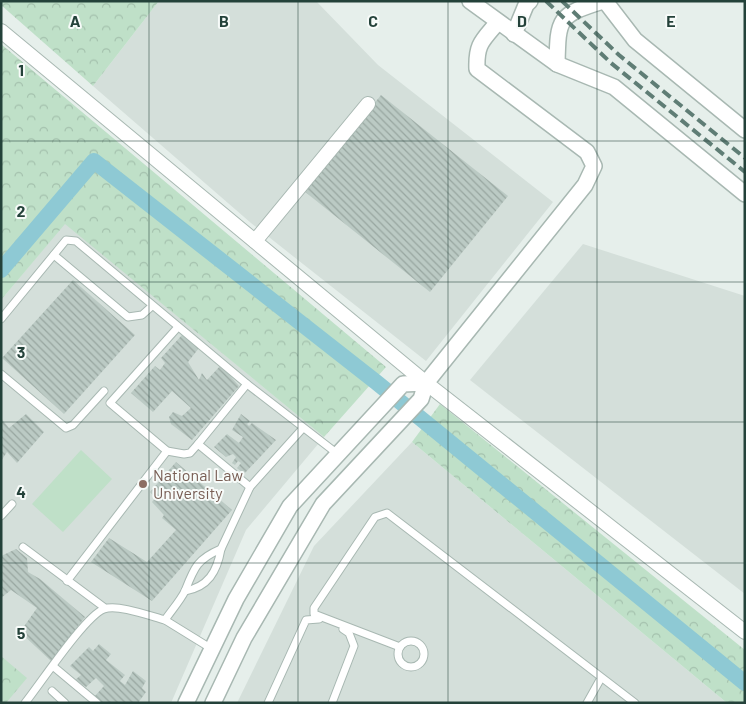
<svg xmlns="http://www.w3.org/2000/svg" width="746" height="704" font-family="Barlow,sans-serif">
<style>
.built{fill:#d4dfda}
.park{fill:url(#park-crowns)}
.pitch{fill:#bfe0c8}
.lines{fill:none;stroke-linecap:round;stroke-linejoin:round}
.canal{stroke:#8ec9d4;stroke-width:16}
.building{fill:url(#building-back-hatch)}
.service-casing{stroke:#a8b8b2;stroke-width:9}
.minor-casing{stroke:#a8b8b2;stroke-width:16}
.tertiary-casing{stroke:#a8b8b2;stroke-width:18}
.service{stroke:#fff;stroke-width:7}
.minor{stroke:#fff;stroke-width:14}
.tertiary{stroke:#fff;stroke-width:15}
.rail{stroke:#5f7d75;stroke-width:4;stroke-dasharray:10 5;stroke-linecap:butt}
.grid{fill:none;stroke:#24423a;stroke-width:1;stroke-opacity:0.55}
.education-dot{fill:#8d6e63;stroke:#f7fbf9;stroke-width:2}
.labels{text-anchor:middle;stroke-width:4;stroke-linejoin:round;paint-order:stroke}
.education-label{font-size:16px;fill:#785e54;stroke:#f7fbf9;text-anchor:start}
.grid-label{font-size:16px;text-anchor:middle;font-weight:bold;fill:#24423a;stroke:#f7fbf9;stroke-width:4;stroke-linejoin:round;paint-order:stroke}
</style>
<defs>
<pattern id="park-crowns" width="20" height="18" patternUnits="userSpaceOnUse" patternTransform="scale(1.25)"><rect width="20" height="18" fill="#bfe0c8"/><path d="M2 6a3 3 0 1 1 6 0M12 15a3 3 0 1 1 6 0" fill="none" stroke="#a4c1ad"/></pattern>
<pattern id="building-back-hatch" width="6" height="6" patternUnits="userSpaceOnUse" patternTransform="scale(1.25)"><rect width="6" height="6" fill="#bbcac4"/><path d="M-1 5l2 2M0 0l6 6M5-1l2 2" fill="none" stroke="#98a6a0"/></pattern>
</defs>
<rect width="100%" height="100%" fill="#e6efeb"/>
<!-- built -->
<g class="built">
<polygon points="159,1 316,1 378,65 553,202 426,361 251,223 93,86"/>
<polygon points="65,223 324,437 246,530 171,703 1,703 1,300"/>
<polygon points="583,244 745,296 745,594 470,380"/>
<polygon points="412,442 727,703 237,703 314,546"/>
</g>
<!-- park -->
<g class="park">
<polygon points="1,1 159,1 93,86 1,5"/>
<polygon points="1,44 386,367 324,437 65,224 1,300"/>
<polygon points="440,404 745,650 745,703 727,703 412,442"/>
<polygon points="1,656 27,678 6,703 1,703"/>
</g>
<!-- pitch -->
<polygon class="pitch" points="81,450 112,479 63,532 32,504"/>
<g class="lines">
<!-- canal -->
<polyline class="canal" points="1,270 94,161 376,382 745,683"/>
</g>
<!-- building -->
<g class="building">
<polygon points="381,95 508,196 430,292 304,191"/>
<polygon points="73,280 135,335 64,414 2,358"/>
<polygon points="182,335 199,348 188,362 199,380 202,373 207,380 221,365 239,386 192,440 171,424 169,417 173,412 182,416 191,408 172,391 153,412 131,393 155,366 160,370 165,363 161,358"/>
<polygon points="26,414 44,432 17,463 7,452 1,461 1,418 9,428"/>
<polygon points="241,414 250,421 247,424 249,426 252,423 276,440 244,474 237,468 241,463 238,461 235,465 232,463 236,457 233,454 226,457 214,447 227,434 239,443 243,437 232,430"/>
<polygon points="176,462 232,510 152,601 91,562 109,538 147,562 176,530 162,518 164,515 152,502 155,498 150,492"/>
<polygon points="16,549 27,558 28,572 40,579 85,617 51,661 20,632 37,608 11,590 1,598 1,556"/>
<polygon points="99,644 111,654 106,660 125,675 120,681 125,685 133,671 146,681 142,688 146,692 138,703 101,703 94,697 104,686 96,678 86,687 75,680 81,675 70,666 89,647 93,651"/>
</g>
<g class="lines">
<defs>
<g id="service">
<polyline points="54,255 128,317 142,315 152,306"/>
<polyline points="1,319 66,240 76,241 247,384 339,455"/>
<polyline points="178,327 110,403 167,451 184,454 190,453 198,444 250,487"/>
<polyline points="1,374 66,428 73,425 104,391"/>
<polyline points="198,444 247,384"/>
<polyline points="1,516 12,504"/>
<polyline points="23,547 105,608"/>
<polyline points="67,581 167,451"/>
<path d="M185 591C208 587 217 572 221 549"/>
<circle cx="411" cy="654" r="13"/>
<polyline points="400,647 314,614 314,608 375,517 387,513 635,703"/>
<path d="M212 649 165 620C171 611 180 601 185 591 194 568 197 559 221 549L250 487 303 428"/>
<polyline points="54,667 97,703"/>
<polyline points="52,691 65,703"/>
<path d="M25 703C41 683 85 616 104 609 118 604 150 616 165 620"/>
<polyline points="268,703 306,620 319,619"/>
<polyline points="332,703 354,646 349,633 343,629"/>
<polyline points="587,703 601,678"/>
</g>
<g id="minor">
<polyline points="1,31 426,383 745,632"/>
<polyline points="255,241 368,104"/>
</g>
<g id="tertiary">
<polyline points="470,1 557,64 614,87 745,194"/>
<polyline points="605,1 635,40 745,130"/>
<polyline points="514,34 526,5 530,1"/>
<path d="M557 64C558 18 558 15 603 1"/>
<polyline points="186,703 236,599 290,506 403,384 426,383"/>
<path d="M213 703 244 638 323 504 421 399 426 383 585 185 594 166 587 152 477 69C476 44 482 41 498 22"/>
</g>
</defs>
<!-- service casing -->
<use href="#service" class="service-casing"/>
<!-- minor casing -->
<use href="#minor" class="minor-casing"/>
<!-- tertiary casing -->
<use href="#tertiary" class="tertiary-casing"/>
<!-- service -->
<use href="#service" class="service"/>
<!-- minor -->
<use href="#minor" class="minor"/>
<!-- tertiary -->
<use href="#tertiary" class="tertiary"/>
<!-- rail -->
<g class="rail">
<polyline points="546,1 611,63 745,172"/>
<polyline points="562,1 619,55 745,158"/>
</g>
</g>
<!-- grid -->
<path class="grid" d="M149 1V703M298 1V703M448 1V703M597 1V703M1 141H745M1 282H745M1 422H745M1 563H745"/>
<!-- markers -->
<circle class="education-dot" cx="143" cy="484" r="5"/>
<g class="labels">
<!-- education labels -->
<g class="education-label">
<text x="153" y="481">National Law<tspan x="153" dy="18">University</tspan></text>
</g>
</g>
<g class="grid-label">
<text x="75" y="27">A</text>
<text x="224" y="27">B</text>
<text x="373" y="27">C</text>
<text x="522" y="27">D</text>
<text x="671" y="27">E</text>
<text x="21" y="76">1</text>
<text x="21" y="217">2</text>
<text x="21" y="358">3</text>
<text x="21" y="498">4</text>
<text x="21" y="639">5</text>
</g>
<!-- border -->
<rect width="746" height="704" fill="none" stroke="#24423a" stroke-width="5"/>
</svg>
